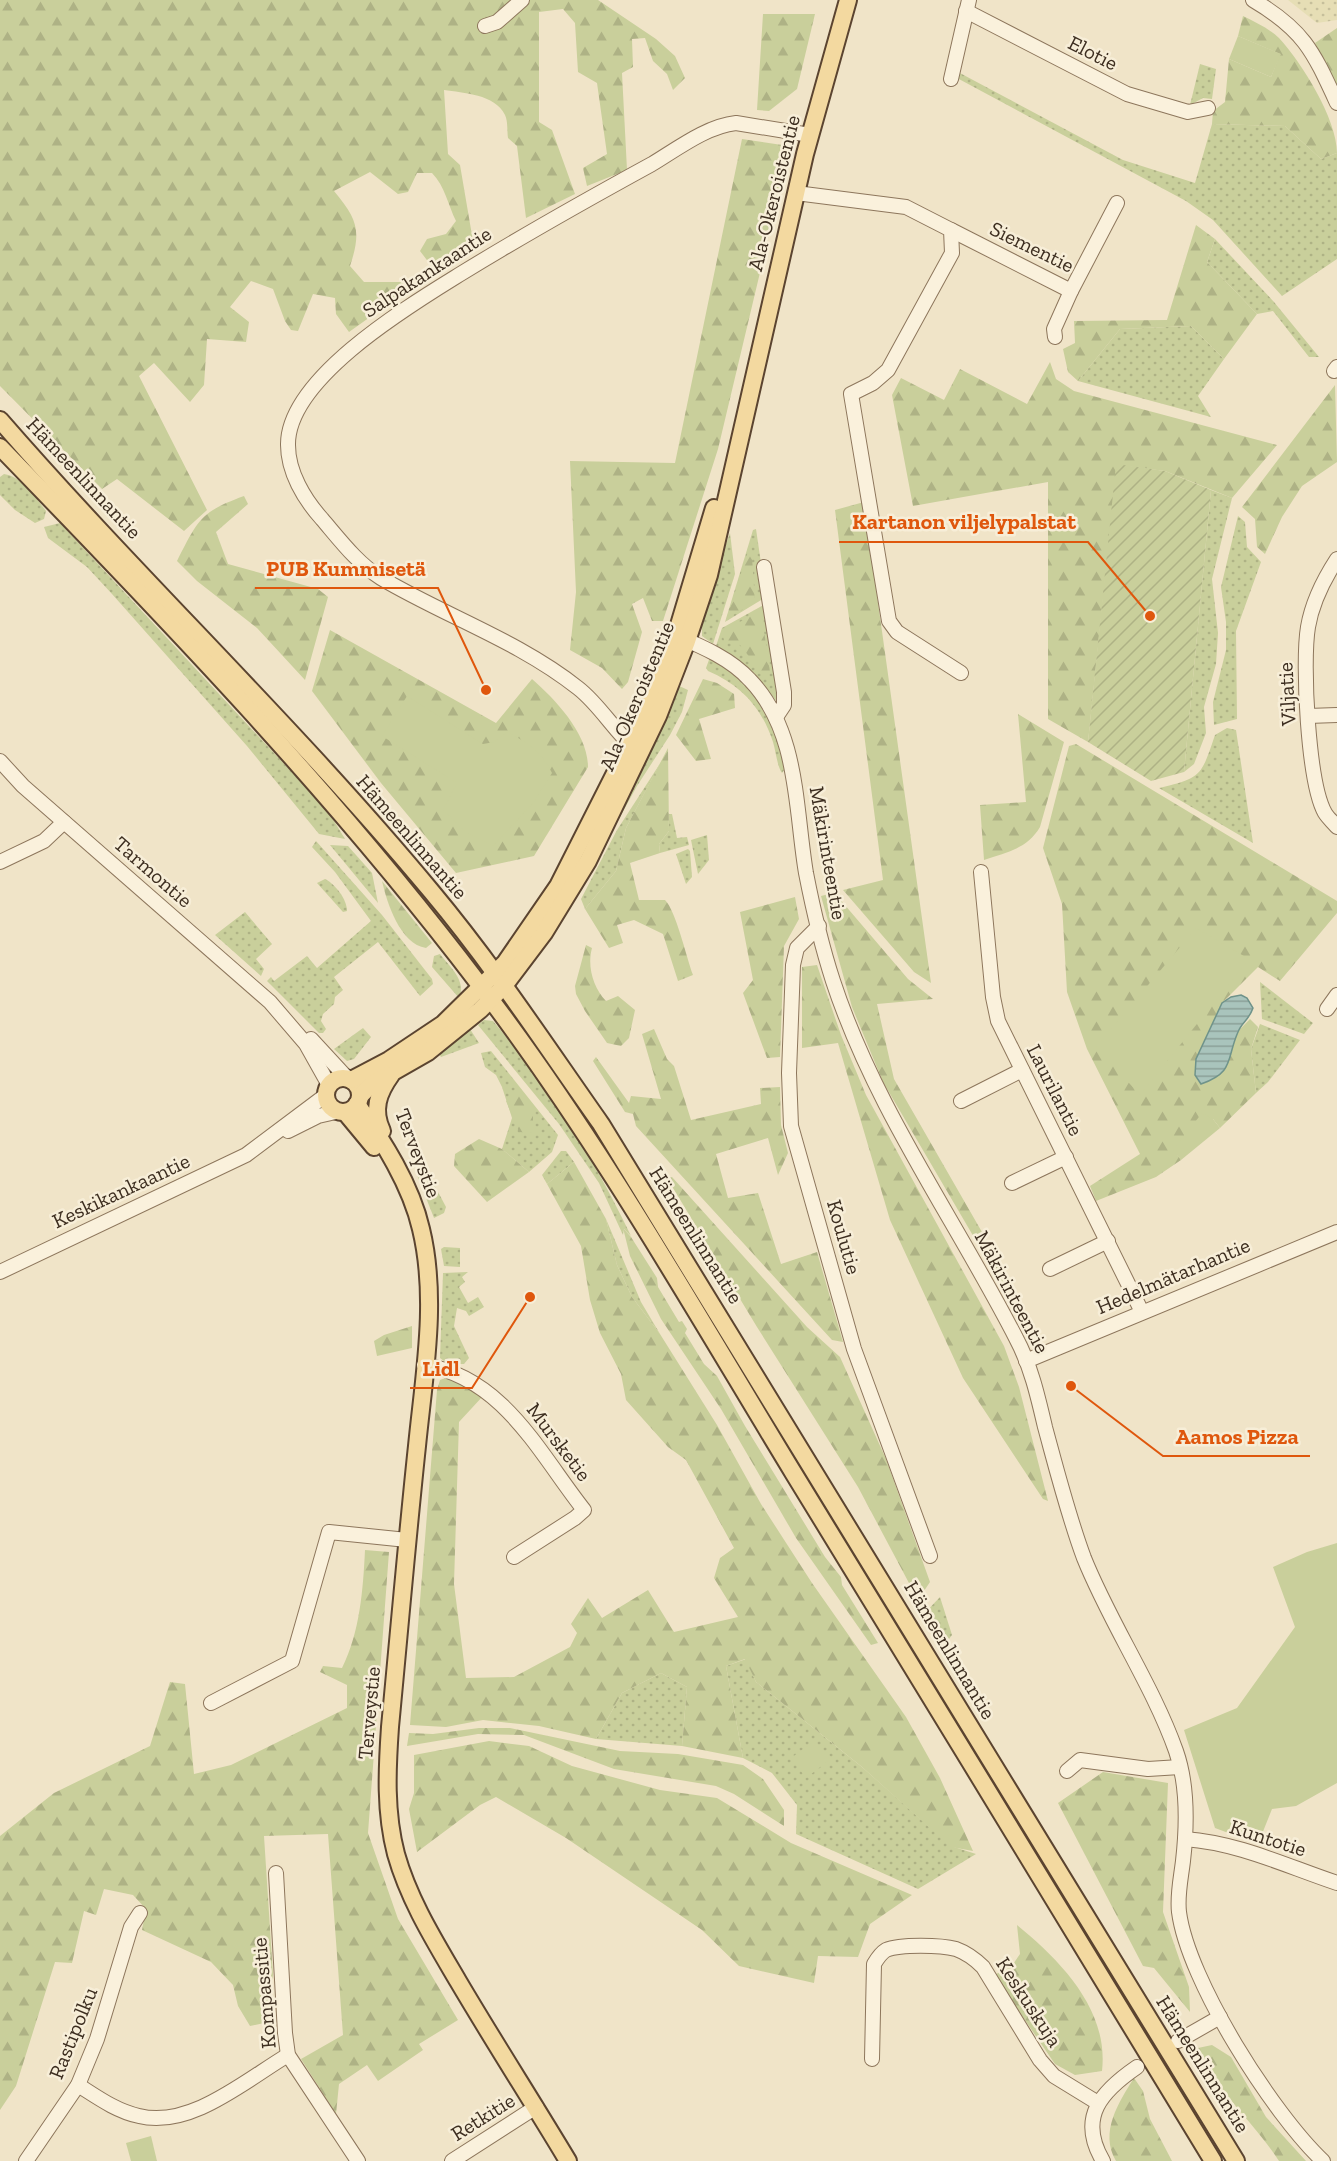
<svg xmlns="http://www.w3.org/2000/svg" width="1337" height="2161" font-family="'Zilla Slab',serif">
<style>
.farmland{fill:url(#farmland-dots)}
.grass{fill:url(#grass-dots)}
.forest{fill:url(#forest-firs)}
.park{fill:#c9cf9b}
.garden{fill:url(#garden-furrows)}
.water{fill:url(#water-rules);stroke:#6f938a;stroke-width:1.5}
.lines{fill:none;stroke-linecap:round;stroke-linejoin:round}
.minor-casing{stroke:#8d765c;stroke-width:16}
.major-casing{stroke:#5b4430;stroke-width:20}
.minor{stroke:#faf1dc;stroke-width:14}
.major{stroke:#f3d9a0;stroke-width:16}
.labels{text-anchor:middle;stroke-width:5;stroke-linejoin:round;paint-order:stroke}
.street-label{font-size:21px;fill:#3d2e20;stroke:#f7eed8}
.leader{fill:none;stroke:#df570d;stroke-width:2}
.callout-dot{fill:#df570d;stroke:#f7eed8;stroke-width:2}
.callout-label{font-size:22px;text-anchor:middle;font-weight:bold;fill:#df570d;stroke:#f7eed8;stroke-width:5;stroke-linejoin:round;paint-order:stroke}
</style>
<defs>
<pattern id="farmland-dots" width="8" height="8" patternUnits="userSpaceOnUse" patternTransform="scale(1.5)"><rect width="8" height="8" fill="#e6deb5"/><path d="M2 2h.1M6 6h.1" fill="none" stroke="#c6bf9b" stroke-width="1.8" stroke-linecap="round"/></pattern>
<pattern id="grass-dots" width="8" height="8" patternUnits="userSpaceOnUse" patternTransform="scale(1.5)"><rect width="8" height="8" fill="#c9cf9b"/><path d="M2 2h.1M6 6h.1" fill="none" stroke="#aeb285" stroke-width="1.8" stroke-linecap="round"/></pattern>
<pattern id="forest-firs" width="22" height="20" patternUnits="userSpaceOnUse" patternTransform="scale(1.5)"><rect width="22" height="20" fill="#c9cf9b"/><path d="M5 1l3.5 6h-7zM16 11l3.5 6h-7z" fill="#aeb285"/></pattern>
<pattern id="garden-furrows" width="10" height="10" patternUnits="userSpaceOnUse" patternTransform="scale(1.5)"><rect width="10" height="10" fill="#c9cf9b"/><path d="M-1 1l2-2M0 10L10 0M9 11l2-2" fill="none" stroke="#aeb285"/></pattern>
<pattern id="water-rules" width="6" height="5" patternUnits="userSpaceOnUse" patternTransform="scale(1.5)"><rect width="6" height="5" fill="#a9c4bc"/><path d="M0 2.5h6" fill="none" stroke="#8ba098"/></pattern>
</defs>
<rect width="100%" height="100%" fill="#f0e4c8"/>
<!-- farmland -->
<polygon class="farmland" points="1288,0 1337,0 1337,20 1317,23"/>
<!-- grass -->
<g class="grass">
<polygon points="1200,64 1216,69 1212,99 1203,98 1190,105"/>
<polygon points="958,72 1123,160 1195,183 1212,124 1285,126 1321,159 1337,153 1337,259 1282,296 1213,220 1186,201 957,78"/>
<polygon points="1215,239 1274,302 1319,357 1309,357 1273,311 1257,314 1207,262"/>
<polygon points="1191,326 1224,359 1198,396 1211,417 1078,381 1120,329"/>
<path d="M4 474C23 477 35 497 46 511L44 519 35 523 15 510 0 495V477Z"/>
<polygon points="1211,490 1232,498 1212,579 1218,633 1216,664 1204,707 1206,733 1194,764 1184,772"/>
<polygon points="1238,516 1245,522 1247,547 1261,562 1236,631 1237,719 1214,725 1213,702 1226,650 1226,622 1221,587"/>
<polygon points="60,523 328,811 345,839 319,834 247,746 112,594 87,567 48,538 44,527"/>
<polygon points="756,529 766,597 725,622 753,530"/>
<polygon points="730,533 735,574 713,644 702,636 702,611"/>
<polygon points="767,603 781,698 777,702 754,673 716,646 722,628"/>
<path d="M710 657C720 664 732 670 741 678 767 700 777 737 785 769L782 773C777 766 776 752 773 742 762 708 741 685 708 671L706 668Z"/>
<polygon points="677,685 688,690 682,712 670,735 637,786 614,828"/>
<path d="M1227 728 1236 730 1253 843 1159 788C1202 778 1201 776 1215 735Z"/>
<polygon points="661,762 626,828 616,871 585,909 581,899 617,830"/>
<polygon points="669,814 672,814 677,838 687,837 689,845 660,853 659,844 669,831"/>
<polygon points="707,835 709,860 698,874 691,840"/>
<polygon points="316,841 382,915 432,979 433,984 420,996 378,942 334,977 343,990 335,997 334,1004 323,1014 321,1021 326,1029 323,1033 319,1033 267,981 271,977 274,981 307,956 317,968 371,921 335,872 312,847"/>
<polygon points="330,845 348,846 372,873 378,903"/>
<polygon points="688,849 690,851 692,877 686,884 676,854"/>
<path d="M325 879C335 884 347 899 347 911L343 912 317 883Z"/>
<polygon points="245,912 272,944 256,959 264,969 261,976 215,935"/>
<path d="M440 954C450 967 467 981 459 998L432 967 434 956Z"/>
<polygon points="1260,982 1313,1023 1304,1034 1262,1019"/>
<path d="M484 1020 493 1021C548 1085 595 1160 631 1236L624 1229 623 1235 599 1183 559 1124 478 1025Z"/>
<polygon points="1260,1024 1300,1040 1268,1082 1256,1093 1251,1049"/>
<polygon points="363,1028 371,1037 354,1059 347,1061 334,1049"/>
<polygon points="470,1029 479,1043 441,1057 439,1054"/>
<polygon points="491,1051 558,1135 552,1152 529,1172 502,1149 512,1118 502,1087 496,1075 485,1067 481,1053"/>
<polygon points="561,1151 566,1151 574,1162 547,1184 542,1175"/>
<polygon points="425,1173 429,1175 446,1207 444,1213 434,1218 417,1175"/>
<polygon points="606,1219 641,1302 660,1334 632,1297 617,1265"/>
<polygon points="444,1247 460,1248 460,1267 444,1266 441,1249"/>
<polygon points="468,1272 462,1277 465,1282 459,1287 468,1303 478,1297 484,1307 469,1316 466,1311 457,1308 454,1326 469,1358 464,1364 448,1364 440,1358 443,1273"/>
<polygon points="940,1597 952,1635 949,1639 923,1615"/>
<polygon points="746,1659 756,1682 862,1767 951,1846 976,1854 918,1889 796,1834 797,1805 772,1773 743,1758 726,1666"/>
<polygon points="661,1673 687,1687 682,1746 596,1739 622,1693"/>
</g>
<!-- forest -->
<g class="forest">
<path d="M0 0H598L656 39 675 56 685 78 673 90 667 74 653 61 645 38 632 39 633 67 622 73 627 170 587 186 583 168 607 154 597 83 578 72 575 23 563 9 539 12V122L552 130 575 194 526 218 517 146 508 138C507 131 508 121 505 115 495 94 463 93 444 90L448 154 460 165 474 247 436 272 420 251 427 239 446 234 456 221C448 205 445 186 432 173H417L408 192 398 194 370 172 334 191C357 219 362 230 350 266L364 282H403L408 290 349 332 336 314 335 298 313 294 298 331 291 330 285 321 273 289 251 281 230 307 249 322 246 342 207 339 204 385 190 402 154 363 139 376 207 510 184 531 117 479 102 489 0 386Z"/>
<polygon points="763,14 815,14 797,89 769,111 757,110"/>
<path d="M1243 16C1255 22 1270 29 1279 38 1302 63 1337 119 1337 153L1321 159 1285 126 1212 124 1213 111 1225 102 1229 59 1271 77 1280 54 1238 36Z"/>
<polygon points="1337,28 1337,86 1315,43"/>
<polygon points="742,139 782,145 787,159 718,449 663,621 652,621 643,598 632,604 642,632 628,682 622,689 602,668 570,650 576,592 570,461 675,463"/>
<polygon points="1196,225 1215,239 1207,262 1257,314 1224,359 1191,326 1120,329 1078,381 1068,372 1063,349 1075,343 1074,321 1167,320"/>
<polygon points="1050,362 1056,379 1074,391 1277,445 1232,498 1165,471 1117,465 1088,742 1048,719 1048,482 913,506 892,395 901,378 944,400 960,369 1027,404"/>
<polygon points="1335,385 1337,462 1302,486 1282,517 1265,554 1257,547 1255,519 1242,507"/>
<path d="M244 496 248 504 216 532 228 564 318 589 328 597 305 680 257 628 197 581 177 561C198 520 200 512 244 496Z"/>
<polygon points="864,502 931,983 914,972 843,890 883,880 835,510"/>
<polygon points="751,542 755,602 728,618 727,617"/>
<polygon points="761,610 770,672 766,678 740,645 724,640 722,632"/>
<path d="M330 630 496 723 532 679C556 700 588 734 588 767L534 856 456 873 381 783 312 691Z"/>
<polygon points="703,679 717,683 734,694 735,708 699,719 711,759 696,761 676,735"/>
<path d="M1018 714 1064 742 1040 827C1027 849 1007 852 984 860L980 805 1026 802Z"/>
<polygon points="1076,744 1337,901 1337,913 1280,981 1258,967 1222,1003 1196,1059 1195,1075 1250,1019 1258,1027 1251,1049 1256,1093 1220,1128 1213,1119 1174,1150 1181,1160 1156,1177 1096,1201 1090,1186 1140,1154 1087,1049 1067,992 1062,904 1043,848 1069,746"/>
<path d="M668 748 669 831 659 844 660 853 630 863 639 900H665C676 911 686 956 693 975L678 981 663 934 634 920 617 925 623 943 609 948 585 909 616 871 626 828Z"/>
<path d="M382 881 432 943 426 948C400 944 387 903 382 881Z"/>
<polygon points="829,894 838,897 908,979 933,999 877,1004 894,1079 1013,1286 999,1280 883,1082 852,1007 821,896"/>
<polygon points="795,897 799,919 784,946 780,1057 767,1058 743,993 753,980 740,912"/>
<path d="M586 945 592 948C587 966 593 988 606 1001L618 996 635 1010 629 1038 621 1046 607 1043 585 1011 576 994 575 986Z"/>
<polygon points="817,965 841,1035 866,1095 1004,1346 1019,1387 1048,1501 1043,1499 963,1378 890,1220 838,1043 802,1048 802,967"/>
<polygon points="654,1029 667,1059 674,1066 691,1120 761,1104 760,1088 780,1087 781,1125 788,1153 778,1175 768,1138 716,1154 728,1198 758,1193 781,1264 817,1252 843,1342 832,1340 821,1328 636,1126 633,1114 625,1112 593,1061 596,1057 629,1103 631,1096 661,1099 642,1034"/>
<polygon points="515,1092 520,1093 533,1106 533,1133 519,1132 506,1101"/>
<polygon points="479,1139 502,1149 529,1172 487,1202 454,1166 455,1154"/>
<path d="M574 1162 606 1219 617 1265 632 1297 660 1334 717 1425 761 1504 812 1583 906 1717 940 1778 973 1851 951 1847 862 1767 756 1682 745 1659 726 1666 743 1758 682 1746 687 1687 661 1673 622 1693 596 1739 539 1726 483 1720 446 1727 410 1725 437 1390 440 1380C456 1374 471 1388 483 1396L459 1422 454 1584 466 1678 514 1677 570 1647 577 1633 571 1624 588 1598 602 1618 648 1590 674 1632 738 1617 714 1578 720 1558 734 1548 686 1460 668 1447 626 1400 621 1374 600 1333 590 1300 581 1246 547 1184Z"/>
<polygon points="672,1177 807,1327 840,1357 886,1459 930,1582 918,1600 858,1487 757,1327 667,1178"/>
<polygon points="623,1228 631,1237 657,1278 658,1287 679,1322 682,1321 687,1329 685,1333 704,1364 717,1376 745,1426 825,1557 841,1577 842,1585 878,1643 871,1645 796,1538 721,1409 661,1319 630,1256"/>
<polygon points="412,1326 412,1348 377,1356 374,1341 384,1335"/>
<path d="M365 1550 389 1552 368 1833 398 1919 458 2020 419 2044 423 2050 378 2081 367 2065 339 2084 336 2114 301 2059 343 2035 328 1834 264 1836 273 1975 264 2023 250 2026 238 2006 233 1985 211 1962 142 1930 146 1909 133 1895 104 1889 96 1915 84 1911 72 1963 55 1962 16 2086 0 2110V1836L54 1793 150 1746 170 1682 185 1684 194 1774 231 1765 347 1708V1685L320 1672 323 1666 342 1668C360 1632 363 1590 365 1550Z"/>
<polygon points="479,1728 510,1728 620,1751 678,1754 743,1765 763,1779 784,1810 784,1826 734,1794 716,1786 614,1769 524,1735 478,1734 407,1746 409,1733 433,1734"/>
<polygon points="489,1741 529,1746 572,1766 660,1790 717,1798 791,1843 912,1895 870,1924 858,1957 818,1956 814,1983 739,1966 702,1930 566,1838 496,1797 480,1805 417,1852 409,1809 414,1793 414,1755"/>
<polygon points="1103,1772 1168,1783 1163,1912 1189,1987 1190,2012 1154,1968 1143,1966 1058,1803"/>
<path d="M1017 1925C1061 1961 1109 2010 1102 2071L1075 2075 1055 2064 994 1975 1011 1967 1020 1954Z"/>
<path d="M1212 2045 1231 2057 1266 2117 1306 2161H1279C1254 2122 1215 2090 1198 2048Z"/>
<path d="M1134 2078 1143 2091 1150 2119 1172 2161H1116C1099 2132 1119 2102 1134 2078Z"/>
</g>
<!-- park -->
<g class="park">
<polygon points="1238,36 1281,54 1271,77 1229,59"/>
<path d="M407 696 483 744 494 742 507 732C527 742 542 752 552 773L534 802 493 846 467 833 443 810 457 783 382 736Z"/>
<polygon points="1196,928 1249,959 1140,1095 1096,1047"/>
<polygon points="1202,1113 1213,1119 1220,1128 1181,1160 1173,1150"/>
<polygon points="1337,1543 1337,1783 1296,1806 1272,1809 1258,1844 1215,1828 1184,1730 1237,1708 1295,1627 1273,1567 1307,1552"/>
<polygon points="814,1741 832,1758 806,1778 791,1758"/>
<polygon points="151,2136 157,2161 131,2161 126,2143"/>
</g>
<!-- garden -->
<polygon class="garden" points="1116,464 1165,471 1211,490 1184,772 1151,781 1088,742"/>
<!-- water -->
<path class="water" d="M1241 995 1247 998 1253 1008C1249 1020 1242 1022 1238 1032 1226 1059 1235 1072 1201 1084L1195 1075 1196 1059 1222 1003 1231 997Z"/>
<g class="lines">
<defs>
<g id="minor">
<path d="M1253 0C1304 30 1313 51 1337 103"/>
<polyline points="966,11 1127,94 1188,112 1208,108"/>
<polyline points="485,26 497,22 522,0"/>
<polyline points="951,79 969,0"/>
<polyline points="796,193 906,207 951,230 952,253 888,370 873,383 851,394 889,621 897,632 961,673"/>
<polyline points="951,230 1071,291 1117,203"/>
<polyline points="1055,337 1054,329 1071,291"/>
<polyline points="1334,371 1337,367"/>
<path d="M1337 559C1324 579 1312 603 1308 627 1302 662 1308 783 1325 813 1328 818 1333 822 1337 827"/>
<polyline points="764,567 784,692 784,705 776,717"/>
<path d="M677 636C703 647 731 659 750 680 799 731 795 808 806 873 813 909 822 947 833 981 875 1109 955 1219 1016 1338 1031 1366 1038 1397 1045 1427 1057 1471 1068 1515 1084 1558 1110 1623 1153 1686 1176 1751 1188 1785 1187 1826 1183 1861 1181 1878 1177 1895 1179 1912 1188 1981 1273 2114 1323 2161"/>
<polyline points="1308,716 1337,715"/>
<path d="M635 749C614 731 600 705 578 688 519 641 445 616 381 578 358 564 340 540 322 519 304 499 288 472 288 445 287 378 412 304 462 273 524 235 588 199 652 164 677 149 707 126 736 123L810 135"/>
<polyline points="0,761 23,786 270,1002 306,1044 329,1085"/>
<polyline points="0,862 44,841 64,822"/>
<polyline points="981,872 993,997 998,1021 1142,1312"/>
<polyline points="819,926 797,948 793,965 789,1073 791,1126 854,1349 930,1556"/>
<polyline points="1327,1009 1337,995"/>
<polyline points="311,1039 347,1078"/>
<polyline points="961,1101 1022,1070"/>
<polyline points="288,1131 318,1116 340,1111"/>
<polyline points="1012,1183 1066,1157"/>
<polyline points="1050,1269 1108,1241"/>
<polyline points="0,1272 246,1155 326,1095"/>
<polyline points="1026,1361 1337,1232"/>
<path d="M424 1365C503 1377 539 1453 584 1510L575 1518 514 1557"/>
<polyline points="211,1703 292,1661 329,1532 407,1540"/>
<polyline points="1067,1771 1080,1760 1148,1769 1180,1767"/>
<path d="M1185 1839C1239 1843 1286 1866 1337 1883"/>
<polyline points="276,1873 285,2033 288,2055 358,2161"/>
<polyline points="1178,2041 1220,2017"/>
<path d="M872 2059 874 1964C877 1959 881 1953 886 1950 900 1944 941 1945 956 1949 967 1953 975 1959 983 1967L1040 2060 1054 2076 1098 2103"/>
<path d="M78 2085C97 2097 116 2111 139 2116 190 2129 246 2080 288 2055"/>
<polyline points="26,2161 78,2085 97,2039 131,1927 140,1913"/>
<polyline points="452,2161 536,2107"/>
<path d="M1103 2161C1077 2117 1102 2091 1137 2067"/>
</g>
<g id="major">
<path d="M0 420C140 581 295 727 431 891 493 965 546 1046 601 1124L1236 2161"/>
<path d="M0 447C167 619 334 793 479 984 597 1138 693 1308 794 1474 934 1703 1074 1931 1213 2161"/>
<circle cx="343" cy="1095" r="17"/>
<polyline points="351,1080 389,1060 443,1024 505,963 558,886 645,714 676,635 714,508"/>
<polyline points="360,1096 372,1084 428,1052 480,1010 504,986 544,933 588,861 658,716 687,641 709,575 805,154 848,0"/>
<path d="M357 1104C383 1141 411 1185 421 1229 438 1299 424 1375 417 1446 407 1540 399 1633 390 1727 387 1770 385 1812 396 1854 409 1900 434 1940 458 1981 494 2042 532 2101 568 2161"/>
<polyline points="345,1112 374,1147"/>
<path d="M382 1131C372 1110 378 1093 391 1075"/>
</g>
</defs>
<!-- minor casing -->
<use href="#minor" class="minor-casing"/>
<!-- major casing -->
<use href="#major" class="major-casing"/>
<!-- minor -->
<use href="#minor" class="minor"/>
<!-- major -->
<use href="#major" class="major"/>
</g>
<g class="labels">
<!-- street labels -->
<g class="street-label">
<text transform="translate(1093 53) rotate(27)" y="7">Elotie</text>
<text transform="translate(774 193) rotate(-76)" y="7">Ala-Okeroistentie</text>
<text transform="translate(1032 247) rotate(26)" y="7">Siementie</text>
<text transform="translate(427 272) rotate(-33)" y="7">Salpakankaantie</text>
<text transform="translate(84 478) rotate(47)" y="7">Hämeenlinnantie</text>
<text transform="translate(1287 694) rotate(-93)" y="7">Viljatie</text>
<text transform="translate(637 696) rotate(-67)" y="7">Ala-Okeroistentie</text>
<text transform="translate(412 837) rotate(49)" y="7">Hämeenlinnantie</text>
<text transform="translate(828 853) rotate(80)" y="7">Mäkirinteentie</text>
<text transform="translate(153 872) rotate(41)" y="7">Tarmontie</text>
<text transform="translate(1055 1090) rotate(63)" y="7">Laurilantie</text>
<text transform="translate(418 1153) rotate(69)" y="7">Terveystie</text>
<text transform="translate(121 1191) rotate(-25)" y="7">Keskikankaantie</text>
<text transform="translate(696 1235) rotate(58)" y="7">Hämeenlinnantie</text>
<text transform="translate(844 1237) rotate(74)" y="7">Koulutie</text>
<text transform="translate(1173 1276) rotate(-23)" y="7">Hedelmätarhantie</text>
<text transform="translate(1012 1292) rotate(62)" y="7">Mäkirinteentie</text>
<text transform="translate(559 1442) rotate(53)" y="7">Mursketie</text>
<text transform="translate(950 1650) rotate(59)" y="7">Hämeenlinnantie</text>
<text transform="translate(369 1713) rotate(-85)" y="7">Terveystie</text>
<text transform="translate(1268 1838) rotate(18)" y="7">Kuntotie</text>
<text transform="translate(264 1993) rotate(-95)" y="7">Kompassitie</text>
<text transform="translate(1029 2002) rotate(57)" y="7">Keskuskuja</text>
<text transform="translate(73 2033) rotate(-68)" y="7">Rastipolku</text>
<text transform="translate(1203 2064) rotate(58)" y="7">Hämeenlinnantie</text>
<text transform="translate(483 2117) rotate(-32)" y="7">Retkitie</text>
</g>
</g>
<!-- callouts -->
<path class="leader" d="M1150 616L1088 542H839M486 690L438 588H255M530 1297L472 1388H410M1071 1386L1163 1456H1310"/>
<g class="callout-dot">
<circle cx="1150" cy="616" r="6"/>
<circle cx="486" cy="690" r="6"/>
<circle cx="530" cy="1297" r="6"/>
<circle cx="1071" cy="1386" r="6"/>
</g>
<g class="callout-label">
<text x="964" y="529">Kartanon viljelypalstat</text>
<text x="346" y="576">PUB Kummisetä</text>
<text x="441" y="1376">Lidl</text>
<text x="1237" y="1444">Aamos Pizza</text>
</g>
</svg>
